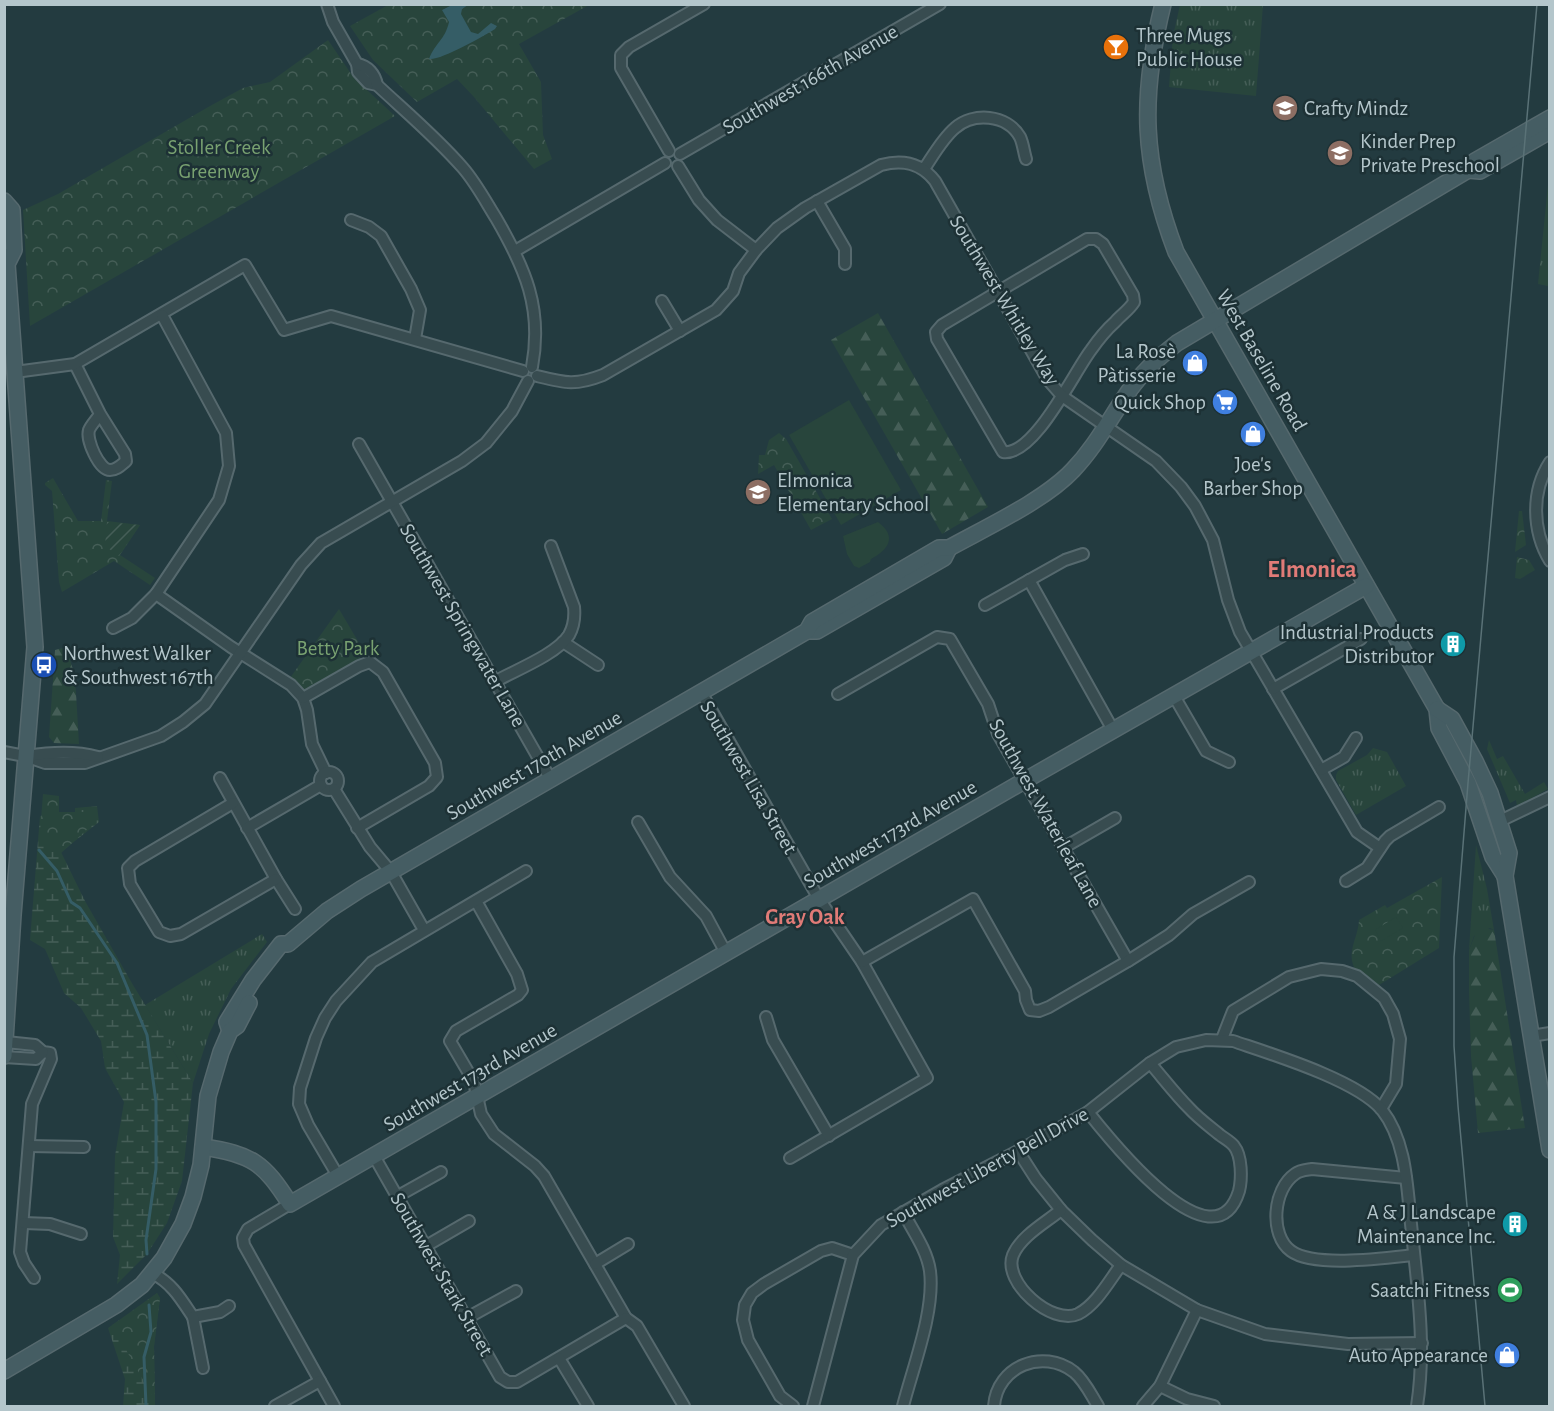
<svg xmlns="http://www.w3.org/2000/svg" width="1554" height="1411" font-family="'Alegreya Sans',sans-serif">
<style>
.grass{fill:url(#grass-tufts)}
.forest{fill:url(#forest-firs)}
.wetland{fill:url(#wetland-marsh)}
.park{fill:url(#park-crowns)}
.garden{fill:url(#garden-furrows)}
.pitch{fill:#28453c}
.water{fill:#355d66}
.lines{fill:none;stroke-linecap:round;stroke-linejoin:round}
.stream{stroke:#355d66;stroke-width:3}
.street-casing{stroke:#56696e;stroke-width:14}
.secondary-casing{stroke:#56696e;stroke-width:18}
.street{stroke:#384c50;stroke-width:10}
.secondary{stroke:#455d63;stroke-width:15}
.tram{stroke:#5a7277;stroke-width:1.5}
.labels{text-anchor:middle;stroke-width:5;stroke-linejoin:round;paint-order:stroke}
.poi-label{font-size:21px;fill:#b4c6cb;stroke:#1d3135;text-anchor:end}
.street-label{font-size:21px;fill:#b4c6cb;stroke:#1d3135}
.park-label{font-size:21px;fill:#79a271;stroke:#1d3135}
.neighbourhood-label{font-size:22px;font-weight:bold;fill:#e07b77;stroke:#1d3135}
.quarter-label{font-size:24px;font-weight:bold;fill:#e07b77;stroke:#1d3135}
</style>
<defs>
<pattern id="grass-tufts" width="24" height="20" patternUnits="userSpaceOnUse" patternTransform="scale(1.5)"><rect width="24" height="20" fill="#28453c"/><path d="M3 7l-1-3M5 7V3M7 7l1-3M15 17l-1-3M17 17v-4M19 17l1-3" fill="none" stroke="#455e57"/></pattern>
<pattern id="forest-firs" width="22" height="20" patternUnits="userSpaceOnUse" patternTransform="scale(1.5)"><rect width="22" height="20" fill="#28453c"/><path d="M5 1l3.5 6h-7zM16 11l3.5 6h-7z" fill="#455e57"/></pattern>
<pattern id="wetland-marsh" width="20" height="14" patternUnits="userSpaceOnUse" patternTransform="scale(1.5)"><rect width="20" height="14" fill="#28453c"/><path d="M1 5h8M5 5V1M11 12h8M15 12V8" fill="none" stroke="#455e57"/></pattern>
<pattern id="park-crowns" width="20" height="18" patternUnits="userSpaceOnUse" patternTransform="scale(1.5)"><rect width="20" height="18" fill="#28453c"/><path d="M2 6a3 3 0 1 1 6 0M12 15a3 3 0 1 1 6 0" fill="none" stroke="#455e57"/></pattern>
<pattern id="garden-furrows" width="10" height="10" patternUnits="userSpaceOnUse" patternTransform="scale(1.5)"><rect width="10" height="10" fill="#28453c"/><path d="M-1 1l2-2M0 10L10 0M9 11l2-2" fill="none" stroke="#455e57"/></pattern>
</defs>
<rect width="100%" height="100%" fill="#233b40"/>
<!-- grass -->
<g class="grass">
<polygon points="1180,5 1263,5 1256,96 1169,87 1173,36"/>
<polygon points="1549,175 1550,284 1548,286 1538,284"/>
<polygon points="1489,740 1497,759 1503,756 1525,794 1544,782 1548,789 1517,806 1516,800 1510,803 1487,749"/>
<polygon points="1373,748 1387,752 1406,786 1356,815 1336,780 1336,775 1338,771 1367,755"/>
<polygon points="1476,845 1487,889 1494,930 1490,928 1474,936 1469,950"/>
<polygon points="262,934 267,942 231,989 209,1034 193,1083 145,1005"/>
</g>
<!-- forest -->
<g class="forest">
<polygon points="878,313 988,507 942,534 831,340"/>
<polygon points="66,647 75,676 79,744 54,743 49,737 55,650"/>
<polygon points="1484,928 1494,930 1525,1128 1478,1133 1471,1056 1469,991 1469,950 1477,930"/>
</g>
<!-- wetland -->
<g class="wetland">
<polygon points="97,806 99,822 61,852 85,901 133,985 193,1083 182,1181 167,1223 147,1254 117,1284 120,1255 113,1237 115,1156 124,1102 105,1068 101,1041 81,1008 64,993 45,949 30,940 40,816 75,816 75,808"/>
<polygon points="157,1293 160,1298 154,1346 155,1406 123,1406 125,1379 108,1328"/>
</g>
<!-- park -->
<g class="park">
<polygon points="388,5 589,5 519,44 541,82 543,135 552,159 534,169 474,97 457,79 417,102 373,60 350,26"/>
<polygon points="328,40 354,78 395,116 30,326 23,210 58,194 210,106 243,88 270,82"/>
<polygon points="779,433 786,439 832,519 811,530 774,465 758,474 759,455 765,455 769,440"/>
<polygon points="53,478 78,521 101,521 106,480 112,481 107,521 140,525 120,555 155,578 150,585 114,561 62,592 59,582 52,491 45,485 45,483"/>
<polygon points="1519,511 1522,511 1526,545 1515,552"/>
<polygon points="1517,557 1529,560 1535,570 1520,579 1515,578"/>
<polygon points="339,609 362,648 362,655 358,661 309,689 303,689 290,678"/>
<polygon points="43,794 59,796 59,812 91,812 92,825 60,854 40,832"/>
<path d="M1442 877 1439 948 1379 985 1369 977 1355 969C1346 951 1358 939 1359 920L1385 905 1387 908Z"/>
<polygon points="157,1293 160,1298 154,1346 155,1401 112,1325 138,1309"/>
</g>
<!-- garden -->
<polygon class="garden" points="107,522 140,525 119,556 105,546"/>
<!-- pitch -->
<g class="pitch">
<polygon points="849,400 901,490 841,525 789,435"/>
<path d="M878 522C898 537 888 550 871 559L870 562 859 568 854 566 847 554 843 536Z"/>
<polygon points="1396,917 1403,928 1381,941 1375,930"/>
</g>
<!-- water -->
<path class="water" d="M454 4 468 5 462 9 461 14 471 32 478 34 491 23 497 26 495 29C484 36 440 61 429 59 435 43 445 40 449 22L442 10Z"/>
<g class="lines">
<!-- stream -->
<g class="stream">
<polyline points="39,850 57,871 71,902 80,908 117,963 147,1035 156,1102 156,1169 146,1240 147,1254"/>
<polyline points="146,1406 144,1357 151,1332 149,1305"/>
</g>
<defs>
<g id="street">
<path d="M327 4 333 22 357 64 358 72 368 83 377 85C406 112 437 138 463 168 476 183 486 202 496 218 525 268 543 308 532 367"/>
<path d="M357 64C368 66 375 74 377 85"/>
<polyline points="669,151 621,68 621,55 629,47 704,4"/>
<polyline points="680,154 940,4"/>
<polyline points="678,166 699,200 717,220 756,250"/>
<path d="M924 169C933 156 942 139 955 128 973 112 1007 114 1020 137 1023 143 1024 153 1026 159"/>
<polyline points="817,201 845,249 845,264"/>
<polyline points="351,220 369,227 381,236 411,289 420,310 415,339"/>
<path d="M1087 239H1096L1103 244 1133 295 1134 302C1129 310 1121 315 1115 322 1106 330 1098 340 1091 350 1074 372 1034 457 1003 452L937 339 936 332 942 325Z"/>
<polyline points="515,251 665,163"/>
<polyline points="662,301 680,331"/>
<path d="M75 364 100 414 125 454 126 461C121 465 117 470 110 470 99 470 86 440 89 430 91 425 97 419 100 414"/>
<polyline points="15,372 75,364 245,265 284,330 331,316 523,371"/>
<path d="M537 376C565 383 575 386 603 375L716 310 733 291 739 273 756 250 777 228 805 208 881 165C903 159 921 163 935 181L1048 380 1062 396 1156 461 1181 487 1195 506 1213 540 1228 600 1240 632 1357 832 1380 848"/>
<polyline points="359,444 551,780"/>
<path d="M1550 462C1531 491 1532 531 1550 561"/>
<polyline points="1029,580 1113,730"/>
<polyline points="156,594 231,647 291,685 303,698 307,710 312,744 326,773"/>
<polyline points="985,605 1065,560 1083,554"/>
<polyline points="113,628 132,618 156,594 219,500 229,466 226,433 162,315"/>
<polyline points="563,642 598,665"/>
<path d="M496 681C516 670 557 654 569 635 574 626 575 617 574 607L551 546"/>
<polyline points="1273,689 1361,639"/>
<polyline points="701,692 819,899 862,962 927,1078 790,1158"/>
<polyline points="838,694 937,637 950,639 988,704 998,734 1128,961"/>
<polyline points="1174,696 1206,751 1229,762"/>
<polyline points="303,698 359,666 370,662 383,672 435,763 437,777 429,786 357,828"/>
<polyline points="4,752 25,756 45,763 85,763 161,736 183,722 205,704 301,565 321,543 462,461 486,443 512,411 528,381"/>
<path d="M28 756C52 752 75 751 98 757"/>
<polyline points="1321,770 1344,757 1356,738"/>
<circle cx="329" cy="781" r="9"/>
<polyline points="220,778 276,879 295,909"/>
<polyline points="334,789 370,847 391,872 424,930"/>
<polyline points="233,803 135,861 128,868 130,884 159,932 170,936 181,934 276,879"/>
<polyline points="1500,821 1550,797"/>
<polyline points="638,822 670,877 706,916 726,953"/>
<polyline points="247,828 321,785"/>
<polyline points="1063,848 1115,818"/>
<polyline points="1346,881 1367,868 1385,841 1390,836 1439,807"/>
<polyline points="476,901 517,974 522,990 518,995 456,1031 450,1041 474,1082 481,1114 494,1134 535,1166 544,1176 626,1318 637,1326 684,1406"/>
<polyline points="862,962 973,899 1025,991 1026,1000 1030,1010 1039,1011 1049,1007 1128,961 1169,935 1193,914 1249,882"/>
<polyline points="766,1017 773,1040 829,1136"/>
<polyline points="1531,1036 1550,1033"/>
<polyline points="1222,1039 1233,1011 1289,977 1321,969 1342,971 1357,976 1384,998 1393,1014 1400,1039 1396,1084 1381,1109"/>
<polyline points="6,1042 35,1045 43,1052 50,1053 51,1059 32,1104 20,1252 24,1263 34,1278"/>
<polyline points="4,1057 36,1059 43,1052"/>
<path d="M1088 1112C1108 1137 1214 1272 1239 1191 1242 1179 1242 1156 1234 1146 1231 1142 1224 1138 1220 1135 1209 1126 1198 1118 1189 1108 1175 1094 1163 1078 1150 1063"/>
<polyline points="29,1146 84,1147"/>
<polyline points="1018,1151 1036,1179 1061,1210 1092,1240 1121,1265 1197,1310 1265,1334 1348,1344 1422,1343"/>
<polyline points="374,1156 500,1377 508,1382 517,1382 626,1318"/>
<polyline points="338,1176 308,1125 299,1104 300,1088 316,1038 325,1018 336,1001 372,962 526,871"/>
<path d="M1406 1178 1312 1169C1306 1170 1300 1170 1295 1174 1273 1189 1269 1235 1291 1251 1314 1268 1386 1258 1414 1255"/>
<polyline points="398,1196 441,1172"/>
<polyline points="290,1204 248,1229 243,1238 244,1245 320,1381"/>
<path d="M1061 1210C1045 1223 1021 1236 1013 1255 1002 1282 1052 1326 1078 1314 1096 1305 1109 1281 1121 1265"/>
<polyline points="24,1223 50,1224 81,1234"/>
<polyline points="426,1246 469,1221"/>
<polyline points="595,1264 628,1244"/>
<path d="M152 1273C172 1283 181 1299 193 1317L220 1312 229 1306"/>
<polyline points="193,1317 203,1368"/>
<polyline points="467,1318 516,1291"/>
<polyline points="559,1358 588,1406"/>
<polyline points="1160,1386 1187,1399 1214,1406"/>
<polyline points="275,1406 320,1381 334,1406"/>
<polyline points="793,1406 780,1396 748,1340 743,1320 745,1305 752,1293 764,1284 821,1251 832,1248 853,1255"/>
<path d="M813 1406 853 1255 881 1225 942 1190 1018 1151 1088 1112 1150 1063 1176 1047 1206 1040 1233 1041C1271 1054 1357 1080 1382 1110 1408 1143 1407 1193 1412 1233 1418 1292 1426 1348 1417 1406"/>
<path d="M903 1406C913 1367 935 1311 930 1271 927 1250 913 1231 903 1212"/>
<path d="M994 1406C997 1366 1043 1348 1074 1372 1085 1381 1091 1395 1098 1406"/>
<polyline points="1143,1406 1160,1386 1197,1310"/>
</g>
<g id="secondary">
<path d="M1163 4C1140 97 1142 163 1176 252L1437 709 1439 728 1468 783 1493 857 1505 876"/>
<polyline points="1468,170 1480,171 1550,131"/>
<polyline points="4,201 12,210 14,250 7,264 35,647 13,915 4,1056"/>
<polyline points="807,631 817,631 944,558 949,548"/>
<polyline points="1437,709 1452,719 1475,761 1490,793 1509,853 1505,876 1550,1150"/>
<path d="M230 1031 227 1022 253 980 281 944H288L327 911 361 889 807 631 812 622 939 548H949C987 527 1045 500 1073 470 1096 446 1110 418 1129 391 1142 372 1159 357 1177 343L1468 170 1475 161 1550 118"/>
<path d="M203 1147C252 1154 264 1163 290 1204L1024 781 1366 586"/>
<polyline points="4,1371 116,1305 142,1285 164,1258 183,1224 193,1197 201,1165 208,1096 221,1052 230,1031 237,1026 249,1003"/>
</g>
</defs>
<!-- street casing -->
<use href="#street" class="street-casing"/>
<!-- secondary casing -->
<use href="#secondary" class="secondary-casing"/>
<!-- street -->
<use href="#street" class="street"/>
<!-- secondary -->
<use href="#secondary" class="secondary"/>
<!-- tram -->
<polyline class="tram" points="1485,1406 1458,1106 1454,1046 1454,957 1468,783 1537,4"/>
</g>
<!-- icons -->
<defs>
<symbol id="bar-disc" viewBox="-11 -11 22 22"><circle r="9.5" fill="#e8710a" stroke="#1d3135"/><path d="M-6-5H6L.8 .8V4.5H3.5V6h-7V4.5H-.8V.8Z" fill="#fff"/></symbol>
<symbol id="school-disc" viewBox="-11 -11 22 22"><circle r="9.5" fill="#8d6e63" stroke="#1d3135"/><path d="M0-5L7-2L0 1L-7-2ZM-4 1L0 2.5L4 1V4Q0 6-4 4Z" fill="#fff"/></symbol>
<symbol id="shop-disc" viewBox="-11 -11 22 22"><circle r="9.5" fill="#3f7fe0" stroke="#1d3135"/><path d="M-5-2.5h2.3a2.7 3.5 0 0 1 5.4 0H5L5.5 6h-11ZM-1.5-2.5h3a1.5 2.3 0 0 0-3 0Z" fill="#fff"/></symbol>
<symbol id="supermarket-disc" viewBox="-11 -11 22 22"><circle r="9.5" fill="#3f7fe0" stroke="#1d3135"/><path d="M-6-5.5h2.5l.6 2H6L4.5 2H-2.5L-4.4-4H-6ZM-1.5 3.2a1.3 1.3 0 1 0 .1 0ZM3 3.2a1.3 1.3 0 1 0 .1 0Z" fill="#fff"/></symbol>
<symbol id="building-disc" viewBox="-11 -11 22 22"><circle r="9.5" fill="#0f9aa8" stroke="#1d3135"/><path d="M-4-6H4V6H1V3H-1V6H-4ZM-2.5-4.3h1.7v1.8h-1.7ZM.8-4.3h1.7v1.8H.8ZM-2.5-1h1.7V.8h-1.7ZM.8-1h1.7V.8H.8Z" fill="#fff"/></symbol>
<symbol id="bus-disc" viewBox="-11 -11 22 22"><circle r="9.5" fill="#1a4fb4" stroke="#1d3135"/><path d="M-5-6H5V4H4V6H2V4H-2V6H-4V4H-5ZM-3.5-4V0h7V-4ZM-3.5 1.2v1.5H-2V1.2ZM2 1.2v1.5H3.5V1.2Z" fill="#fff"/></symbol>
<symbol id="stadium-disc" viewBox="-11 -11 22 22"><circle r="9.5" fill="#2e9e5b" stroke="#1d3135"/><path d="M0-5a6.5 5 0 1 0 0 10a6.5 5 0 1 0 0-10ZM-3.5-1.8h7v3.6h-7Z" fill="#fff"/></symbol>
</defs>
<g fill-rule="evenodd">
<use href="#bar-disc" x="1101" y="32" width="30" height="30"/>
<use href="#school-disc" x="1270" y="93" width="30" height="30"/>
<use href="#school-disc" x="1325" y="138" width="30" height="30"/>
<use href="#shop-disc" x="1180" y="348" width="30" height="30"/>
<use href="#supermarket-disc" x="1210" y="387" width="30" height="30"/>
<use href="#shop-disc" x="1238" y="419" width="30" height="30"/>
<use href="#school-disc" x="743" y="477" width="30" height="30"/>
<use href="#building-disc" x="1438" y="629" width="30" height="30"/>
<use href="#bus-disc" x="29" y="650" width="30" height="30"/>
<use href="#building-disc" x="1500" y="1209" width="30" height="30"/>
<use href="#stadium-disc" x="1495" y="1275" width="30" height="30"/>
<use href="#shop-disc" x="1492" y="1340" width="30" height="30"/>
</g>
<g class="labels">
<!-- poi labels -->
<g class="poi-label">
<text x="1136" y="42" text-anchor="start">Three Mugs<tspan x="1136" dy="24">Public House</tspan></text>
<text x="1304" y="115" text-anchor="start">Crafty Mindz</text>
<text x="1360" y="148" text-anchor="start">Kinder Prep<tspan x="1360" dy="24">Private Preschool</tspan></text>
<text x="1176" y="358">La Rosè<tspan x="1176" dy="24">Pàtisserie</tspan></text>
<text x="1206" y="409">Quick Shop</text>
<text x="1253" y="471" text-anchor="middle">Joe's<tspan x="1253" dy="24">Barber Shop</tspan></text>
<text x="777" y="487" text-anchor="start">Elmonica<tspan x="777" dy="24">Elementary School</tspan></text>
<text x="1434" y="639">Industrial Products<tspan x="1434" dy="24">Distributor</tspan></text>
<text x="63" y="660" text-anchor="start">Northwest Walker<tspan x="63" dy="24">&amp; Southwest 167th</tspan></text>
<text x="1496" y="1219">A &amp; J Landscape<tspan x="1496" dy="24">Maintenance Inc.</tspan></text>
<text x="1490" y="1297">Saatchi Fitness</text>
<text x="1488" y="1362">Auto Appearance</text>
</g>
<!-- street labels -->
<g class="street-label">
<text transform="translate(810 79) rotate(-30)" y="7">Southwest 166th Avenue</text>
<text transform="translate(1005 300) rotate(59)" y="7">Southwest Whitley Way</text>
<text transform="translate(1262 360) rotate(60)" y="7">West Baseline Road</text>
<text transform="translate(463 625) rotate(60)" y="7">Southwest Springwater Lane</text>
<text transform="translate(534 765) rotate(-30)" y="7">Southwest 170th Avenue</text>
<text transform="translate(749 777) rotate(60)" y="7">Southwest Lisa Street</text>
<text transform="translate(1046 813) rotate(61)" y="7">Southwest Waterleaf Lane</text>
<text transform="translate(890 834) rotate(-30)" y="7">Southwest 173rd Avenue</text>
<text transform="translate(470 1077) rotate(-30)" y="7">Southwest 173rd Avenue</text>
<text transform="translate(987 1167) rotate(-29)" y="7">Southwest Liberty Bell Drive</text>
<text transform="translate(442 1274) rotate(60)" y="7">Southwest Stark Street</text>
</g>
<!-- park labels -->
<g class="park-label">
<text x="219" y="154">Stoller Creek<tspan x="219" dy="24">Greenway</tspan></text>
<text x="338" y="655">Betty Park</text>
</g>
<!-- neighbourhood labels -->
<g class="neighbourhood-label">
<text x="805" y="924">Gray Oak</text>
</g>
<!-- quarter labels -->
<g class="quarter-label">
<text x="1312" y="577">Elmonica</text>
</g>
</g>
<!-- border -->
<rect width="1554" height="1411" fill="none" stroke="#b4c6cb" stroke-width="12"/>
</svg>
